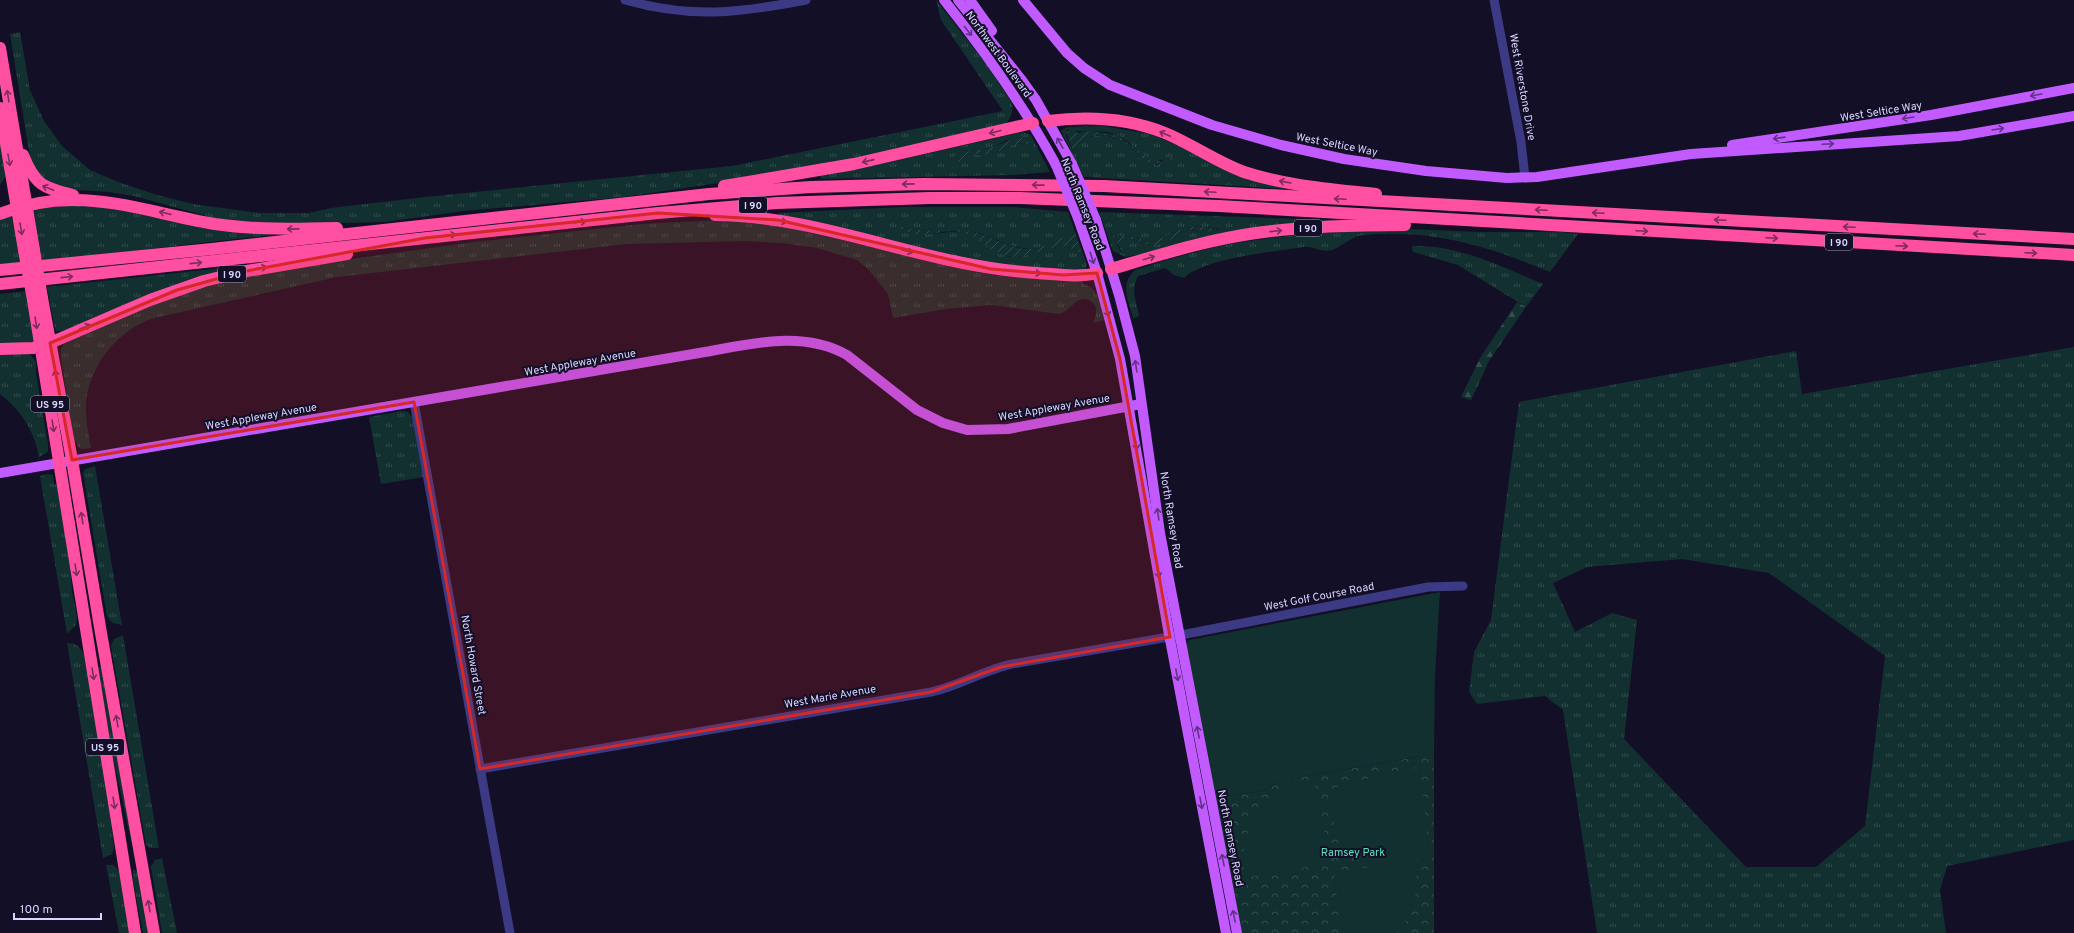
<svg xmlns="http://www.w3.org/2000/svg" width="2074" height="933" font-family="Overpass,sans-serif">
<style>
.grass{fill:url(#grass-tufts);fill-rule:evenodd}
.forest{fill:url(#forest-firs)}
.park{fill:url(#park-crowns)}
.garden{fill:url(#garden-furrows)}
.pitch{fill:#12302f}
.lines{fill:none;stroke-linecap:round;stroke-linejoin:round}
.minor{stroke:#3d3a85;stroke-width:9}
.major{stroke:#c25bff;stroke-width:10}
.highway{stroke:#ff4fa3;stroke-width:12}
.major-bridge{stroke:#c25bff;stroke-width:10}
.highway-bridge{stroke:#ff4fa3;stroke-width:12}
.oneway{stroke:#623188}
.oneway2{stroke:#7d2c5e}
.marked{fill:#d62828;fill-opacity:0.2;stroke:#d62828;stroke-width:3;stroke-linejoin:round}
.labels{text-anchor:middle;stroke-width:4;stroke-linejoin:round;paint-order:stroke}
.shield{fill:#130f26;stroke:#9e99be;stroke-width:1}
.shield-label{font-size:10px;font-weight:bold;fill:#d9d4ff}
.street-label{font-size:11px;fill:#d9d4ff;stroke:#130f26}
.park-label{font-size:11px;fill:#5fe0c0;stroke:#130f26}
</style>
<defs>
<pattern id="grass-tufts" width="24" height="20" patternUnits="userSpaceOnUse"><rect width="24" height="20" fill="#12302f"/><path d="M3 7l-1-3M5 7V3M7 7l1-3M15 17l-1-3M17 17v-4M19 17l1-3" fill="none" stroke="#344d4e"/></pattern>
<pattern id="forest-firs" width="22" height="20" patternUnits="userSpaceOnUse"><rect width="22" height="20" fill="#12302f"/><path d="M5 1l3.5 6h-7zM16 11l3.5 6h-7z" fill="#344d4e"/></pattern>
<pattern id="park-crowns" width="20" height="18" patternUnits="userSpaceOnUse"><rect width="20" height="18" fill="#12302f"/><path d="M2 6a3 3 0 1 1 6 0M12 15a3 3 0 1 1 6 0" fill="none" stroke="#344d4e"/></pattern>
<pattern id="garden-furrows" width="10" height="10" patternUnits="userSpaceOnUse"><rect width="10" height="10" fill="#12302f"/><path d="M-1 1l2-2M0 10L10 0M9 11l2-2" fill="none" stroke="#344d4e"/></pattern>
</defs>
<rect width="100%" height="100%" fill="#130f26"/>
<!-- grass -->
<g class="grass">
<path d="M936 0 987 65 1012 103C1014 113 1009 122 1001 127L785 173 624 197 464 211 385 222 260 225 221 220 134 196 109 192 64 189 49 185 31 164 10 34 20 32 30 90 44 121 62 146 90 170 121 183 157 195 193 204 260 213H309L331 208 425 197 732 166 1003 111 941 20Z"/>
<path d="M1103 126 1150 134 1184 148 1220 167 1287 189 1084 177 1061 131 1065 128 1069 127ZM1067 130C1085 134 1106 127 1123 138 1136 146 1147 166 1165 159L1157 165C1151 162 1145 160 1140 156 1134 152 1130 145 1124 142 1109 132 1079 132 1074 153L1066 136Z"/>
<path d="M1024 132 1031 135 1050 172 1012 175 822 179 820 177V175L895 161ZM1007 140H1028L1032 147C1012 138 1009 150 990 154 983 156 975 154 968 155L965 156 961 162 958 153 990 148Z"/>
<polygon points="0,139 6,176 0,185"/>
<polygon points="84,205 260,232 272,235 42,261 34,212 37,208"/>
<path d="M903 207H1012L1068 212 1087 265 1085 270 982 264 780 216 778 213ZM901 226C924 235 950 228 974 232 993 236 1009 248 1029 249 1043 249 1058 242 1069 234L1080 255C1065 236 1037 256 1017 257 999 258 992 246 977 238 957 228 952 233 933 234 923 234 912 231 903 229H901Z"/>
<path d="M1099 212 1331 220 1330 223 1125 257 1113 251ZM1200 226 1219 229V231L1188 230 1152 246C1139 245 1137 235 1122 241V251L1121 253 1115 238 1110 235 1136 237 1148 242 1159 239 1184 228Z"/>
<polygon points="11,216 21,249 24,262 0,264 0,218"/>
<path d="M722 220H755L878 248 933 263 998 276 1082 280 1083 284C1100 288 1100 305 1104 320L1093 323C1096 316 1099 308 1092 302 1078 291 1071 312 1059 314L991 305 946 309 893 318 888 294 869 270 857 260 817 248 783 243 745 241 626 244 337 277 154 318C119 329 90 364 86 402 85 417 88 433 91 448L81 449 78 447 76 441 74 442 61 358V349L64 344 126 316 199 287 265 271 474 242 642 224Z"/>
<path d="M1406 229 1480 232H1561L1578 234 1550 272C1487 246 1434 229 1364 235 1350 236 1344 246 1332 250 1323 253 1314 246 1305 247 1277 251 1204 258 1184 278L1174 275 1165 268 1138 276C1130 291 1137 301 1139 316L1133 319C1129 300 1119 285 1135 270 1168 260 1201 249 1236 243 1292 234 1349 231 1406 229Z"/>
<path d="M1412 246C1458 244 1502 267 1543 284L1526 307 1458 265 1413 252Z"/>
<polygon points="231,267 231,271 62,331 56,331 55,329 47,287"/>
<polygon points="28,291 34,342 0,346 0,294"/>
<path d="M2074 347V840L1947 866 1940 890 1946 933H1597L1563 710 1545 696 1477 704 1469 692 1474 652 1491 620 1519 402 1796 351 1802 394ZM1682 559 1769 573 1885 656 1865 826 1816 867H1746L1624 739 1637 620 1612 613 1575 632 1553 583 1587 567Z"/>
<path d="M0 353 30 354 36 362V374L48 444V452L39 457C35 432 20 409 0 394Z"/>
<polygon points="402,411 408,412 413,418 424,477 381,484 369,417"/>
<polygon points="95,466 122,625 113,623 107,617 83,473 85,469"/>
<polygon points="48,474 53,475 54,484 57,485 70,561 72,591 77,617 76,625 67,634 40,476"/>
<polygon points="123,635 159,848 150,848 146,845 111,646 114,639"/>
<path d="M67 643C76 643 81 647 84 655L104 768 114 848 112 854 103 858Z"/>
<polygon points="98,667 101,667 134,844 132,845 112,752"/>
<polygon points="162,858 177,933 162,933 151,867 155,860"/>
<polygon points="106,865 114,865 119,871 130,933 119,933"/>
<polygon points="133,869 137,871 151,933 143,933 133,880"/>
</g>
<!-- forest -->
<polygon class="forest" points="1517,302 1526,307 1489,361 1471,400 1461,397 1480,358"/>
<!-- park -->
<polygon class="park" points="1434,754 1434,933 1241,933 1215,798 1262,791 1283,780"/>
<!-- garden -->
<g class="garden">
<path d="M1074 129 1078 133 1091 131 1118 135 1149 159 1161 161 1177 156 1165 163 1150 164C1140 158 1134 148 1124 142 1109 132 1078 132 1074 154L1066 132Z"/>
<path d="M1018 137 1028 140 1033 148C1016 137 1006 150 991 154 983 156 975 154 968 155L965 156 961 162 955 161 954 156 958 153 990 148Z"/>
<path d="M901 226C924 235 950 227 973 232 993 236 1011 250 1032 249 1048 247 1059 238 1074 232L1083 255H1080C1065 236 1037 256 1017 257 996 258 983 239 963 233 949 228 935 235 921 235 913 235 907 231 901 229Z"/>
<path d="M1200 226 1220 230C1211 235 1199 228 1189 230 1175 233 1170 244 1152 246 1139 245 1137 235 1122 241V253L1115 238 1110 235 1136 237 1148 242 1159 239 1184 228Z"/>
</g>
<!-- pitch -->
<g class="pitch">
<polygon points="1440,592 1435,676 1434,754 1283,780 1262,791 1215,798 1186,644 1189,640"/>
<path d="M1416 768 1420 770 1430 859 1376 864 1355 859C1337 833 1328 821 1330 789L1392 772Z"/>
<path d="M1314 780 1330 858 1327 863 1245 878C1237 828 1263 786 1314 780Z"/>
<path d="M1416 863C1418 890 1415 912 1397 933H1343L1335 897H1337L1334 877 1336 874 1362 868Z"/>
</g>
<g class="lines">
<!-- minor -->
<g class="minor">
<path d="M625 0C692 19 739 13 806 0"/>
<polyline points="1494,0 1521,142 1525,178"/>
<polyline points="414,402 510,933"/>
<path d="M480 769 931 692C959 686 984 670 1012 664L1186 634 1428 587 1463 586"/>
</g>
<!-- major -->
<g class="major">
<path d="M944 0C986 53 1024 106 1056 165"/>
<polyline points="958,0 1021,79 1036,100 1072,164"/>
<polyline points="970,0 992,31"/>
<polyline points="1023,0 1067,53 1084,68 1110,85 1212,125 1281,145 1344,159 1426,171 1507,178 1537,177 1691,154 1959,136 2074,116"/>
<polyline points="1732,145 1931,115 2074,88"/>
<polyline points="1078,218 1097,273 1120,359 1168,629 1226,933"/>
<polyline points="1096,220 1119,295 1135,356 1160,533 1237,933"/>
<path d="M0 473 699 353C748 345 801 329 847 355L917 410 943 423 967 430 1008 429 1141 404"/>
</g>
<!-- highway -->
<g class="highway">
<polyline points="0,48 34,250"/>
<polyline points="0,108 24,250"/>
<path d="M1048 121C1087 116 1128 118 1165 133 1192 144 1216 162 1244 172 1287 186 1332 189 1376 194"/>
<path d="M23 155C35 185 43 188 73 195"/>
<polyline points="724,186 854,164 1033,123"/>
<path d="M0 214C77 183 139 211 215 224 256 230 296 229 337 228"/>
<path d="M715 215C825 216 927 267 1037 273 1056 274 1078 278 1097 273"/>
<path d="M1111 269C1159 255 1206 240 1256 233 1305 226 1355 225 1405 225"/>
<polyline points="0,270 212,249 709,194 811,187 923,184 1104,186 2074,239"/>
<polyline points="0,284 658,213 777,203 930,198 1020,198 1219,206 2074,255"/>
<polyline points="42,298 72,460 101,633 154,933"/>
<polyline points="33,300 135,933"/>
<polyline points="0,349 33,348 50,343 150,300 204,281 241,272 347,254"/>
</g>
<!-- major-bridge -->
<g class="major-bridge">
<polyline points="1072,164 1096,220"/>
<polyline points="1056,165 1078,218"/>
</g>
<!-- highway-bridge -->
<g class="highway-bridge">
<polyline points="24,250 33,300"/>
<polyline points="34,250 42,298"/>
</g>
</g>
<!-- one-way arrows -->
<defs><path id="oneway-shaft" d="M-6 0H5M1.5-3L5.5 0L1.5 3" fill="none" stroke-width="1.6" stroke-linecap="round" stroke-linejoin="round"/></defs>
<g class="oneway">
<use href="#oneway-shaft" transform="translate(968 31) rotate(52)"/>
<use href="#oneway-shaft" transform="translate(2036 95) rotate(170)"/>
<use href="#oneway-shaft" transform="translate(1908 118) rotate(171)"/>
<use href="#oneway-shaft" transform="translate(1998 129) rotate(-9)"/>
<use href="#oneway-shaft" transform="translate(1779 138) rotate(172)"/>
<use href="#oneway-shaft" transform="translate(1060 143) rotate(-119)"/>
<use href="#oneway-shaft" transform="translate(1828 144) rotate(-3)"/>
<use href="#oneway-shaft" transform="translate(1092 258) rotate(72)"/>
<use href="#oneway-shaft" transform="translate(1107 311) rotate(75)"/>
<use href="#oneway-shaft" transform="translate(1136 366) rotate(-99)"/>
<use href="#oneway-shaft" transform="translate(1136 444) rotate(80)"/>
<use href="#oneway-shaft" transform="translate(1158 514) rotate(-98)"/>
<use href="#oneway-shaft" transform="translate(1158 572) rotate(80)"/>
<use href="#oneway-shaft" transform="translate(1177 675) rotate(79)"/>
<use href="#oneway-shaft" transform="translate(1198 732) rotate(-101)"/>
<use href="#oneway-shaft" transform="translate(1201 803) rotate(79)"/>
<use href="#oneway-shaft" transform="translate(1223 860) rotate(-101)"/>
<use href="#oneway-shaft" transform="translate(1234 916) rotate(-101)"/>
</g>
<g class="oneway2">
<use href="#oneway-shaft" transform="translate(8 96) rotate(-99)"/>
<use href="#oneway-shaft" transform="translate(995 132) rotate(166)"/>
<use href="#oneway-shaft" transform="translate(1165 134) rotate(-157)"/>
<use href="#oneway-shaft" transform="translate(9 160) rotate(80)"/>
<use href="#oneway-shaft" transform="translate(868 161) rotate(167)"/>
<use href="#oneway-shaft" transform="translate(1285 182) rotate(-170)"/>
<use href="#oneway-shaft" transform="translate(908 184) rotate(179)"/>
<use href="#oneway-shaft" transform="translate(1038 185) rotate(-179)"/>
<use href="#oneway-shaft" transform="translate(48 188) rotate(-158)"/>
<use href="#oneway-shaft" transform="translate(1210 192) rotate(-177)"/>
<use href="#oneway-shaft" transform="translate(1340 199) rotate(-177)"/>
<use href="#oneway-shaft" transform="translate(1541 210) rotate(-177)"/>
<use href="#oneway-shaft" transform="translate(165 213) rotate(-166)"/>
<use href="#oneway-shaft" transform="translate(1598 213) rotate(-177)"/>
<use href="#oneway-shaft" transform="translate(1720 220) rotate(-177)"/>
<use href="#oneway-shaft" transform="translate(781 221) rotate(10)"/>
<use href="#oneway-shaft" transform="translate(580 222) rotate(-6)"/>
<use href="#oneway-shaft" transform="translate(1849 227) rotate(-177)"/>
<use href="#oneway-shaft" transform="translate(21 229) rotate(80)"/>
<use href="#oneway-shaft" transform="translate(293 229) rotate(179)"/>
<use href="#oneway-shaft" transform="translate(1276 231) rotate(-6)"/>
<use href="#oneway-shaft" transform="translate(1642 231) rotate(3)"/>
<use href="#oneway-shaft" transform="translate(1979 234) rotate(-177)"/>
<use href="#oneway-shaft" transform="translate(450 235) rotate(-7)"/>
<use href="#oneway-shaft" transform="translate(1772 238) rotate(3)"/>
<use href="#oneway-shaft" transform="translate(1902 246) rotate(3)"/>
<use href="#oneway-shaft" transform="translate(907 251) rotate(15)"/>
<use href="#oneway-shaft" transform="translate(2031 253) rotate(3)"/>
<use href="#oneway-shaft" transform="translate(1149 258) rotate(-17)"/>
<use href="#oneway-shaft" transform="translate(196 263) rotate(-6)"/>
<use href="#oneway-shaft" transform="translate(261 268) rotate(-10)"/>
<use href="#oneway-shaft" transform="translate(1035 273) rotate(4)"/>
<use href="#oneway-shaft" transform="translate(67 277) rotate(-6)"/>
<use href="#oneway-shaft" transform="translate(36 323) rotate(81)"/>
<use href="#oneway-shaft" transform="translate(85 327) rotate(-23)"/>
<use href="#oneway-shaft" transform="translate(56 376) rotate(-101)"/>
<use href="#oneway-shaft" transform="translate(53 426) rotate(81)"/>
<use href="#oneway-shaft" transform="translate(82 518) rotate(-99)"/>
<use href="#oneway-shaft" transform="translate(76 570) rotate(81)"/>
<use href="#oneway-shaft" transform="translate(93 674) rotate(81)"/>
<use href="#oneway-shaft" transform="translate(117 721) rotate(-100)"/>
<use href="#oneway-shaft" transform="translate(114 803) rotate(81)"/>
<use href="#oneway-shaft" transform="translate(149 906) rotate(-100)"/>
</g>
<!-- marked area -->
<path class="marked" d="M658 213 778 220 991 269 1063 275 1097 273 1120 359 1170 637 1001 667 931 692 480 769 414 402 72 460 50 343 177 290 241 272 425 238Z"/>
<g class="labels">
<!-- shield labels -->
<g class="shield">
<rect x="739" y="197" width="28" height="16" rx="3"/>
<rect x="1294" y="220" width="28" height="16" rx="3"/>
<rect x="1825" y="234" width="28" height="16" rx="3"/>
<rect x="218" y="266" width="28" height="16" rx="3"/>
<rect x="31" y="396" width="38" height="16" rx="3"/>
<rect x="86" y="739" width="38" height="16" rx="3"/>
</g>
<g class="shield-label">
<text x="753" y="209">I 90</text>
<text x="1308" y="232">I 90</text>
<text x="1839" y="246">I 90</text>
<text x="232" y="278">I 90</text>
<text x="50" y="408">US 95</text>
<text x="105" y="751">US 95</text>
</g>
<!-- street labels -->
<g class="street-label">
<text transform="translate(999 54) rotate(54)" y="4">Northwest Boulevard</text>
<text transform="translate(1523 87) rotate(80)" y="4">West Riverstone Drive</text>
<text transform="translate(1881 111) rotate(-9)" y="4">West Seltice Way</text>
<text transform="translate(1337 144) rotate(11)" y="4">West Seltice Way</text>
<text transform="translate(1083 204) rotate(68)" y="4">North Ramsey Road</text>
<text transform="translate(580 362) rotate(-10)" y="4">West Appleway Avenue</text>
<text transform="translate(1054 407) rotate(-10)" y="4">West Appleway Avenue</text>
<text transform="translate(261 416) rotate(-10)" y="4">West Appleway Avenue</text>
<text transform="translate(1172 520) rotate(81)" y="4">North Ramsey Road</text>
<text transform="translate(1319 596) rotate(-11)" y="4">West Golf Course Road</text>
<text transform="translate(474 665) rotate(80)" y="4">North Howard Street</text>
<text transform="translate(830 696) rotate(-10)" y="4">West Marie Avenue</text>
<text transform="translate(1231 838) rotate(79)" y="4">North Ramsey Road</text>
</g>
<!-- park labels -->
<g class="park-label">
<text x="1353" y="856">Ramsey Park</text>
</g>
</g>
<!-- scale -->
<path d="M14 913v6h87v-6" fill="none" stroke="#d9d4ff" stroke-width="2"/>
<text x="20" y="913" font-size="12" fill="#d9d4ff" stroke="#130f26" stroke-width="3" paint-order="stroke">100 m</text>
</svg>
